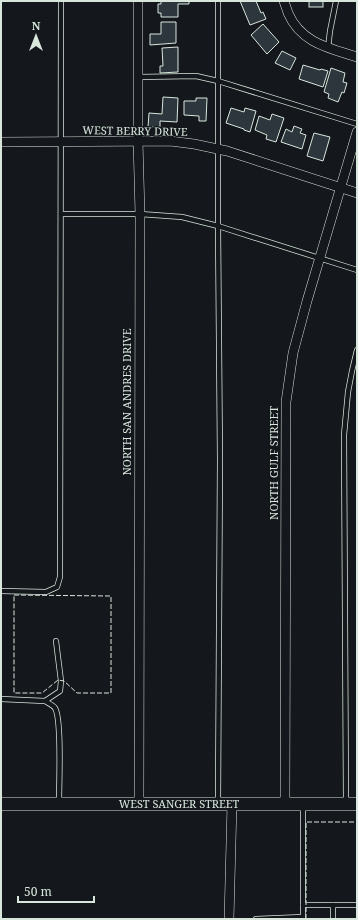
<svg xmlns="http://www.w3.org/2000/svg" width="358" height="920" font-family="'Noto Serif',serif">
<style>
.building{fill:#2c363c;stroke:#d8e6dc}
.lines{fill:none;stroke-linecap:round;stroke-linejoin:round}
.lane-casing{stroke:#d8e6dc;stroke-width:6}
.street-casing{stroke:#d8e6dc;stroke-width:10}
.secondary-casing{stroke:#d8e6dc;stroke-width:14}
.lane{stroke:#14181c;stroke-width:4.5}
.street{stroke:#14181c;stroke-width:9}
.secondary{stroke:#14181c;stroke-width:13}
.fence{stroke:#d8e6dc;stroke-width:1;stroke-dasharray:5 2;stroke-linecap:butt}
.labels{text-anchor:middle;stroke-width:3;stroke-linejoin:round;paint-order:stroke}
.street-label{font-size:11px;fill:#d8e6dc;stroke:#14181c}
</style>
<rect width="100%" height="100%" fill="#14181c"/>
<!-- building -->
<g class="building">
<polygon points="161,1 189,1 189,4 178,4 178,17 161,17 161,13 158,13 158,4 161,4"/>
<polygon points="240,1 256,1 261,13 263,12 266,19 250,25"/>
<rect x="309" y="1" width="14" height="6"/>
<polygon points="161,22 176,22 176,43 150,45 150,34 161,34"/>
<polygon points="263,24 279,42 267,54 251,35"/>
<polygon points="178,47 178,72 160,73 160,66 163,66 162,48"/>
<polygon points="282,51 296,58 290,70 275,63"/>
<polygon points="303,65 320,70 321,69 328,71 323,87 299,79"/>
<polygon points="331,68 345,73 343,82 347,83 344,93 342,92 338,102 328,98 329,94 324,92"/>
<polygon points="163,97 178,98 177,122 160,121 160,127 148,127 149,113 162,114"/>
<polygon points="196,98 207,98 206,121 199,121 199,116 184,115 184,101 196,101"/>
<polygon points="231,108 244,112 245,108 256,111 250,132 244,130 244,129 226,123"/>
<polygon points="272,114 284,118 276,142 266,139 267,135 255,130 259,116 270,120"/>
<polygon points="294,126 302,129 300,133 306,135 302,149 281,142 286,129 292,132"/>
<polygon points="314,133 330,137 323,161 307,156"/>
</g>
<g class="lines">
<defs>
<g id="lane">
<polyline points="218,1 218,226 220,459 218,803"/>
<polyline points="328,48 330,31 336,1"/>
<polyline points="138,77 196,76 218,81 357,124"/>
<polyline points="61,214 140,214 182,217 218,226 357,270"/>
<polyline points="1,591 46,592 57,587 60,577 61,1"/>
<polyline points="1,699 45,701 60,691 61,681 56,641"/>
<path d="M45 701C48 703 53 705 55 708 62 719 59 786 59 802"/>
<polyline points="346,802 344,435 348,392 352,371 357,350"/>
<polyline points="303,805 303,919"/>
<polyline points="303,905 357,905"/>
<polyline points="256,919 303,917"/>
<polyline points="333,919 333,905"/>
</g>
<g id="street">
<polyline points="138,1 138,141 140,214 139,804"/>
<path d="M284 1C285 5 287 9 288 13 301 43 329 48 357 57"/>
<polyline points="1,142 170,141 194,144 227,151 357,193"/>
<polyline points="285,804 286,402 293,353 307,301 357,132"/>
<polyline points="229,919 232,804"/>
</g>
<g id="secondary">
<path id="s1" d="M1 804H357"/>
</g>
</defs>
<!-- lane casing -->
<use href="#lane" class="lane-casing"/>
<!-- street casing -->
<use href="#street" class="street-casing"/>
<!-- secondary casing -->
<use href="#secondary" class="secondary-casing"/>
<!-- lane -->
<use href="#lane" class="lane"/>
<!-- street -->
<use href="#street" class="street"/>
<!-- secondary -->
<use href="#secondary" class="secondary"/>
<!-- fence -->
<g class="fence">
<polygon points="14,595 111,596 111,693 77,693 64,681 58,680 42,693 14,693"/>
<polyline points="129,919 135,919"/>
<polyline points="306,919 306,822 357,822"/>
</g>
</g>
<g class="labels">
<!-- street labels -->
<g class="street-label">
<text transform="translate(135 131) rotate(1)" y="4">WEST BERRY DRIVE</text>
<text transform="translate(127 402) rotate(-90)" y="4">NORTH SAN ANDRES DRIVE</text>
<text transform="translate(274 463) rotate(-90)" y="4">NORTH GULF STREET</text>
<text dy="4" stroke="none"><textPath href="#s1" startOffset="178">WEST SANGER STREET</textPath></text>
</g>
</g>
<!-- border -->
<rect width="358" height="920" fill="none" stroke="#d8e6dc" stroke-width="4"/>
<!-- north arrow -->
<g transform="translate(36 36)" stroke="#14181c" stroke-width="3" paint-order="stroke">
<path d="M0-3L7 15L0 10L-7 15Z" fill="#d8e6dc"/>
<text y="-6" font-size="11" font-weight="bold" text-anchor="middle" fill="#d8e6dc">N</text>
</g>
<!-- scale -->
<path d="M18 896v6h76v-6" fill="none" stroke="#d8e6dc" stroke-width="2"/>
<text x="24" y="896" font-size="12" fill="#d8e6dc" stroke="#14181c" stroke-width="3" paint-order="stroke">50 m</text>
</svg>
